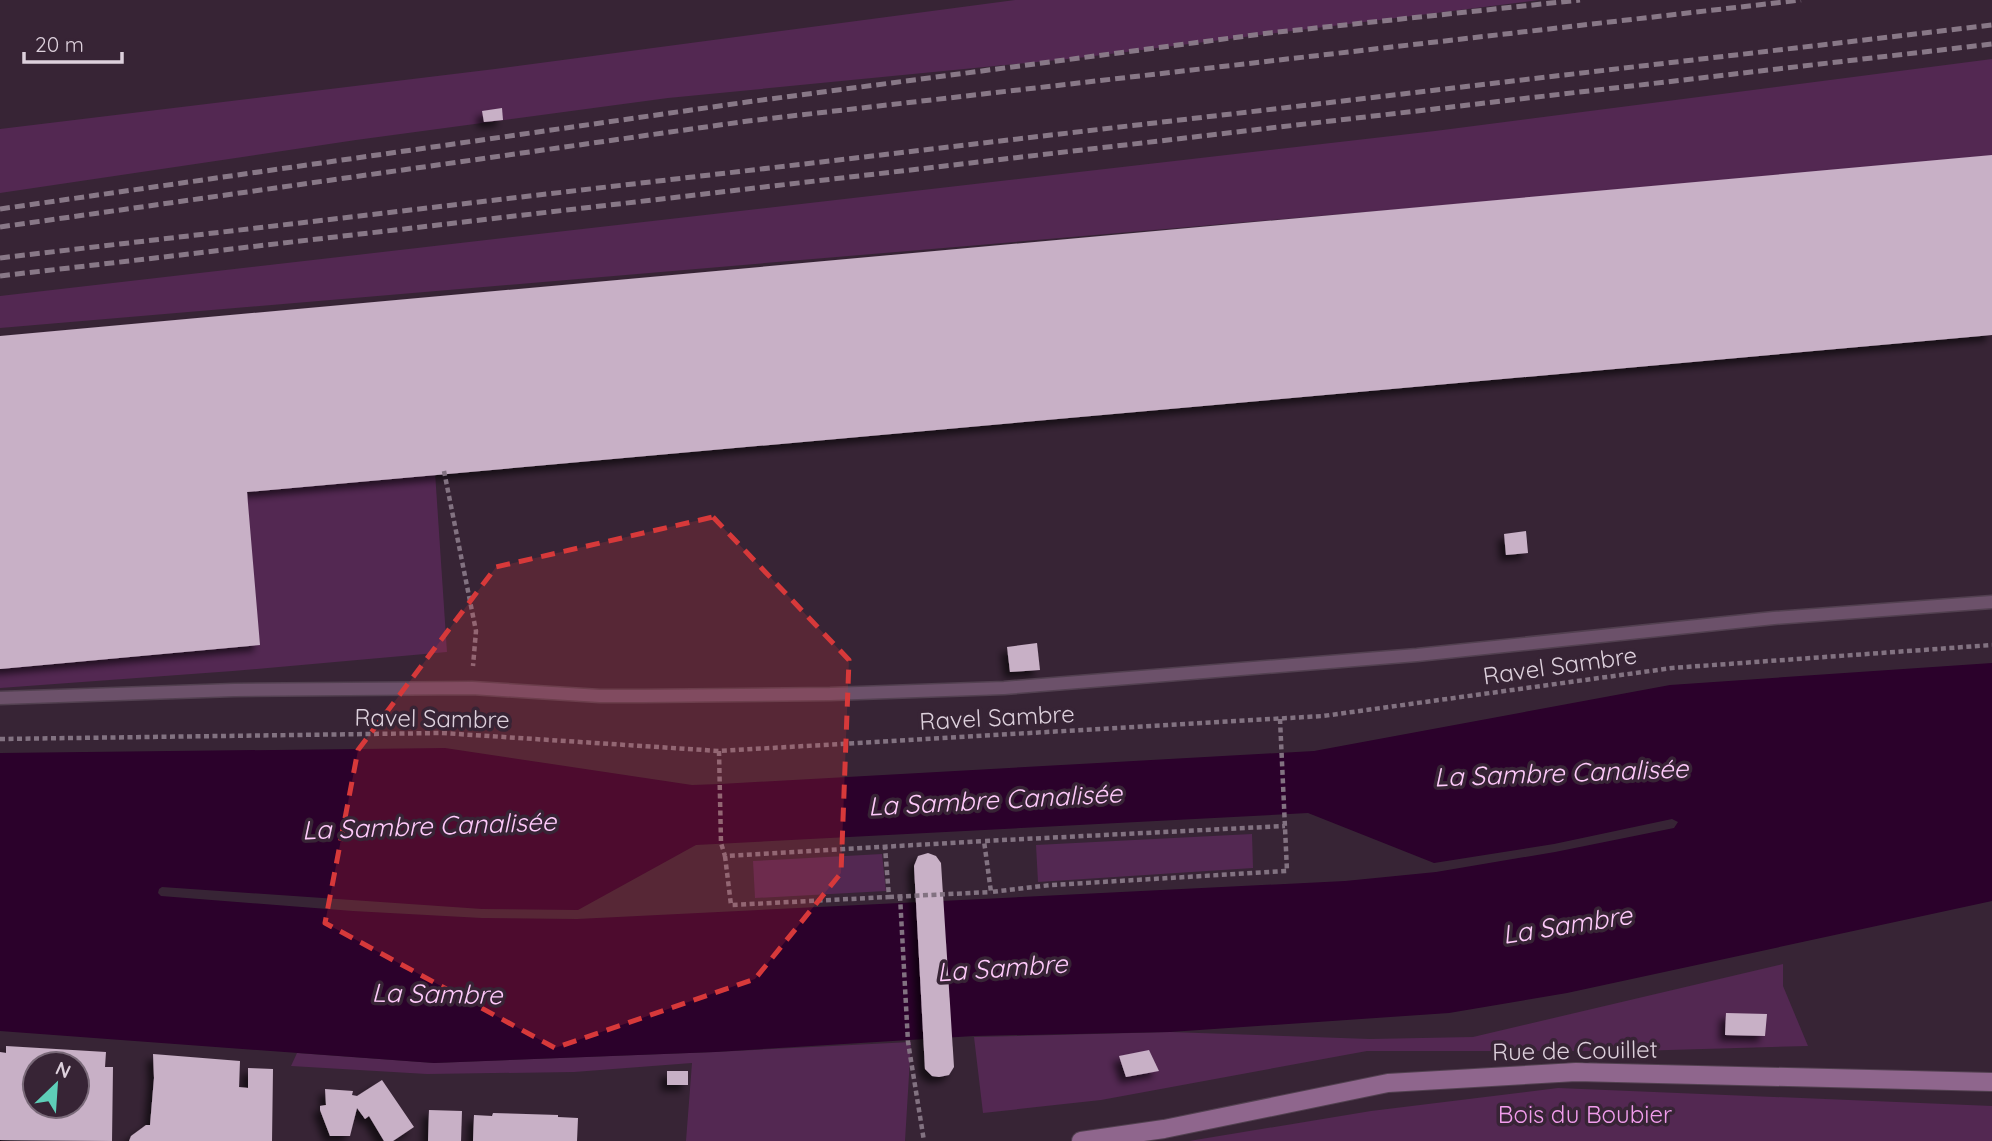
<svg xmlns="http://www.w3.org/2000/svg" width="1992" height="1141" font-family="Quicksand,sans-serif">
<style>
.green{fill:#532852}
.water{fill:#2b012b;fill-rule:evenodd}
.building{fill:#c8b0c6;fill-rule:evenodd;filter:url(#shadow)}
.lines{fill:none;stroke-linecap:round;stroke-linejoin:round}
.lane-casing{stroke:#524050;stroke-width:15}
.secondary-casing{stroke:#524050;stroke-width:20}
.path{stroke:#827281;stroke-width:4.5;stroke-dasharray:5 3.5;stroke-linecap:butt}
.lane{stroke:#6c516a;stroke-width:12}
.secondary{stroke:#8f668d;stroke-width:18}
.rail{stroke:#887887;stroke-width:5;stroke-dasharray:10 5;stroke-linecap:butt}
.marked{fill:#d7393a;fill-opacity:0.2;stroke:#d7393a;stroke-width:5;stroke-dasharray:14 9;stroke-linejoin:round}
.labels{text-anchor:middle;stroke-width:7;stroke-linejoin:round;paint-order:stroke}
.street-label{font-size:24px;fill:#ddd0dc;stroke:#372435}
.park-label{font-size:24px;fill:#f19cec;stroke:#372435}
.water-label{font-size:26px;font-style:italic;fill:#ffcafb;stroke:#372435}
</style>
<defs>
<filter id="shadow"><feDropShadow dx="-6" dy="6" stdDeviation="3.5" flood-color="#0009"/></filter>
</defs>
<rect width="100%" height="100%" fill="#372435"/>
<!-- green -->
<g class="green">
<polygon points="1015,0 1539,0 1078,58 668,98 356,140 0,193 0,129 495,69"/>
<polygon points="1992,59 1992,159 0,328 0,296 1435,131"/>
<polygon points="435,472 447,652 233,671 0,688 0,663 233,489"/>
<polygon points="1252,834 1253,868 1038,882 1036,845"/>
<polygon points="882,854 886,891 755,898 753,861"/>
<polygon points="1783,964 1783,986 1808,1046 1635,1051 1367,1051 1101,1100 983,1113 974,1037 1170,1032 1370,1039 1473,1037"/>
<polygon points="911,1042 905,1141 686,1141 692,1063 574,1072 427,1074 291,1066 297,1053 434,1063 715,1052"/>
<polygon points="1558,1088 1992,1106 1992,1141 1189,1141 1371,1111"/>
</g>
<!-- water -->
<path class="water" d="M1992 663V901L1567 993 1449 1013 1170 1032 974 1036 715 1052 434 1063 0 1031V753L445 748 692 785 720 784 1314 751 1670 685ZM1308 813 1434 863 1554 844 1672 819 1678 822 1674 828 1555 852 1436 872 1345 881 577 919 482 918 353 911 161 896 158 893 159 889 162 887 482 909 578 910 696 845Z"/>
<!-- building -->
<g class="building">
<polygon points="502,108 503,120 484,122 482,111"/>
<polygon points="1992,155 1992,335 247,492 260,645 0,669 0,336"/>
<polygon points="1526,531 1528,553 1506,555 1504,534"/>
<polygon points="1037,643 1040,670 1010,672 1007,647"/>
<polygon points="928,853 936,856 941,863 954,1067 949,1075 939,1077 932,1076 925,1069 914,866 918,856"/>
<polygon points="1726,1013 1767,1014 1765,1036 1725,1035"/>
<path d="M6 1046 106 1052 105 1067H113L112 1141 0 1140V1052L6 1053ZM35 1064H77V1106H35Z"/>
<polygon points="1149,1050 1159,1071 1126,1077 1119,1056"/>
<polygon points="153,1054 240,1061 239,1087 248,1088 248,1068 273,1069 272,1141 129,1141 131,1136 146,1125 150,1125 154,1078"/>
<rect x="667" y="1071" width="21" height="14"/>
<polygon points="382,1080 414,1127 393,1141 384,1141 369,1116 365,1119 357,1108 350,1136 330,1136 320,1110 320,1106 326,1105 325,1089 353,1091 352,1095 357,1096"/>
<polygon points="429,1110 462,1111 461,1141 428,1141"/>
<polygon points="493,1113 558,1115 558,1117 578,1118 577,1141 473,1141 474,1115 492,1116"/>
</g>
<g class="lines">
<defs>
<polyline id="lane" points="0,698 234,690 472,688 600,696 643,696 830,694 1004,688 1417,655 1774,618 1992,602"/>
<polyline id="secondary" points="1081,1141 1164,1129 1388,1083 1576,1072 1992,1082"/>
</defs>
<!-- lane casing -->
<use href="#lane" class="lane-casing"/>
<!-- secondary casing -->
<use href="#secondary" class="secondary-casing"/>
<!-- path -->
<g class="path">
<polyline points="444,471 476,631 473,666"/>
<polyline points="1280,719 1287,871 1051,885 991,892 984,841 1285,826"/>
<polyline points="0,739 442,733 719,751 1323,716 1672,668 1992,645"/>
<polyline points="719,751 721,843 725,856 984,841"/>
<polyline points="725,856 731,905 889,897 885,847"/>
<polyline points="900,896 908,1042 924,1141"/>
<polyline points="889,897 991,892"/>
</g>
<!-- lane -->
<use href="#lane" class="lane"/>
<!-- secondary -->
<use href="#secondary" class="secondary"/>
<!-- rail -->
<g class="rail">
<polyline points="0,209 747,102 1269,33 1580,0"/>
<polyline points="0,227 748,121 1801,0"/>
<polyline points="0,258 1992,25"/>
<polyline points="0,276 1992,44"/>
</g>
</g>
<!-- marked area -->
<path class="marked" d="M713 517 849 660 841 873 755 979 555 1048 325 923 358 750 496 567Z"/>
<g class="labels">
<!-- street labels -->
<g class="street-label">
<text transform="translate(1560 666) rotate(-8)" y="8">Ravel Sambre</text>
<text transform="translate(997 718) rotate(-3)" y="8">Ravel Sambre</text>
<text transform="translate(432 719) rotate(1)" y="8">Ravel Sambre</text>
<text transform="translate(1575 1051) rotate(-1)" y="8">Rue de Couillet</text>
</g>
<!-- park labels -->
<g class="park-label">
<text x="1585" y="1123">Bois du Boubier</text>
</g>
<!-- water labels -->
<g class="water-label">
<text transform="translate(1561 773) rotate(-2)" y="9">La Sambre Canalisée</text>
<text transform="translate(995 800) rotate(-3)" y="9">La Sambre Canalisée</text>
<text transform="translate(429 826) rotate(-2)" y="9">La Sambre Canalisée</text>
<text transform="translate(1567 925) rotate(-9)" y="9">La Sambre</text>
<text transform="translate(1002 968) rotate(-4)" y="9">La Sambre</text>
<text transform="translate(437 994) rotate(1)" y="9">La Sambre</text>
</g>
</g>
<!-- north arrow -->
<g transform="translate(56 1085) rotate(25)"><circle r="33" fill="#372435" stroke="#796978" stroke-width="2"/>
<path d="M0-5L12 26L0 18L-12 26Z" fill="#5eceb8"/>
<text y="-10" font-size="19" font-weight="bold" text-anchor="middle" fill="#ddd0dc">N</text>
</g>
<!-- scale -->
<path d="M24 52v10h98v-10" fill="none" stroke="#ddd0dc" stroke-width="3.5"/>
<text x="35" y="52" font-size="21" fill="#ddd0dc" stroke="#372435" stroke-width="5" paint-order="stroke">20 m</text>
</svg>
